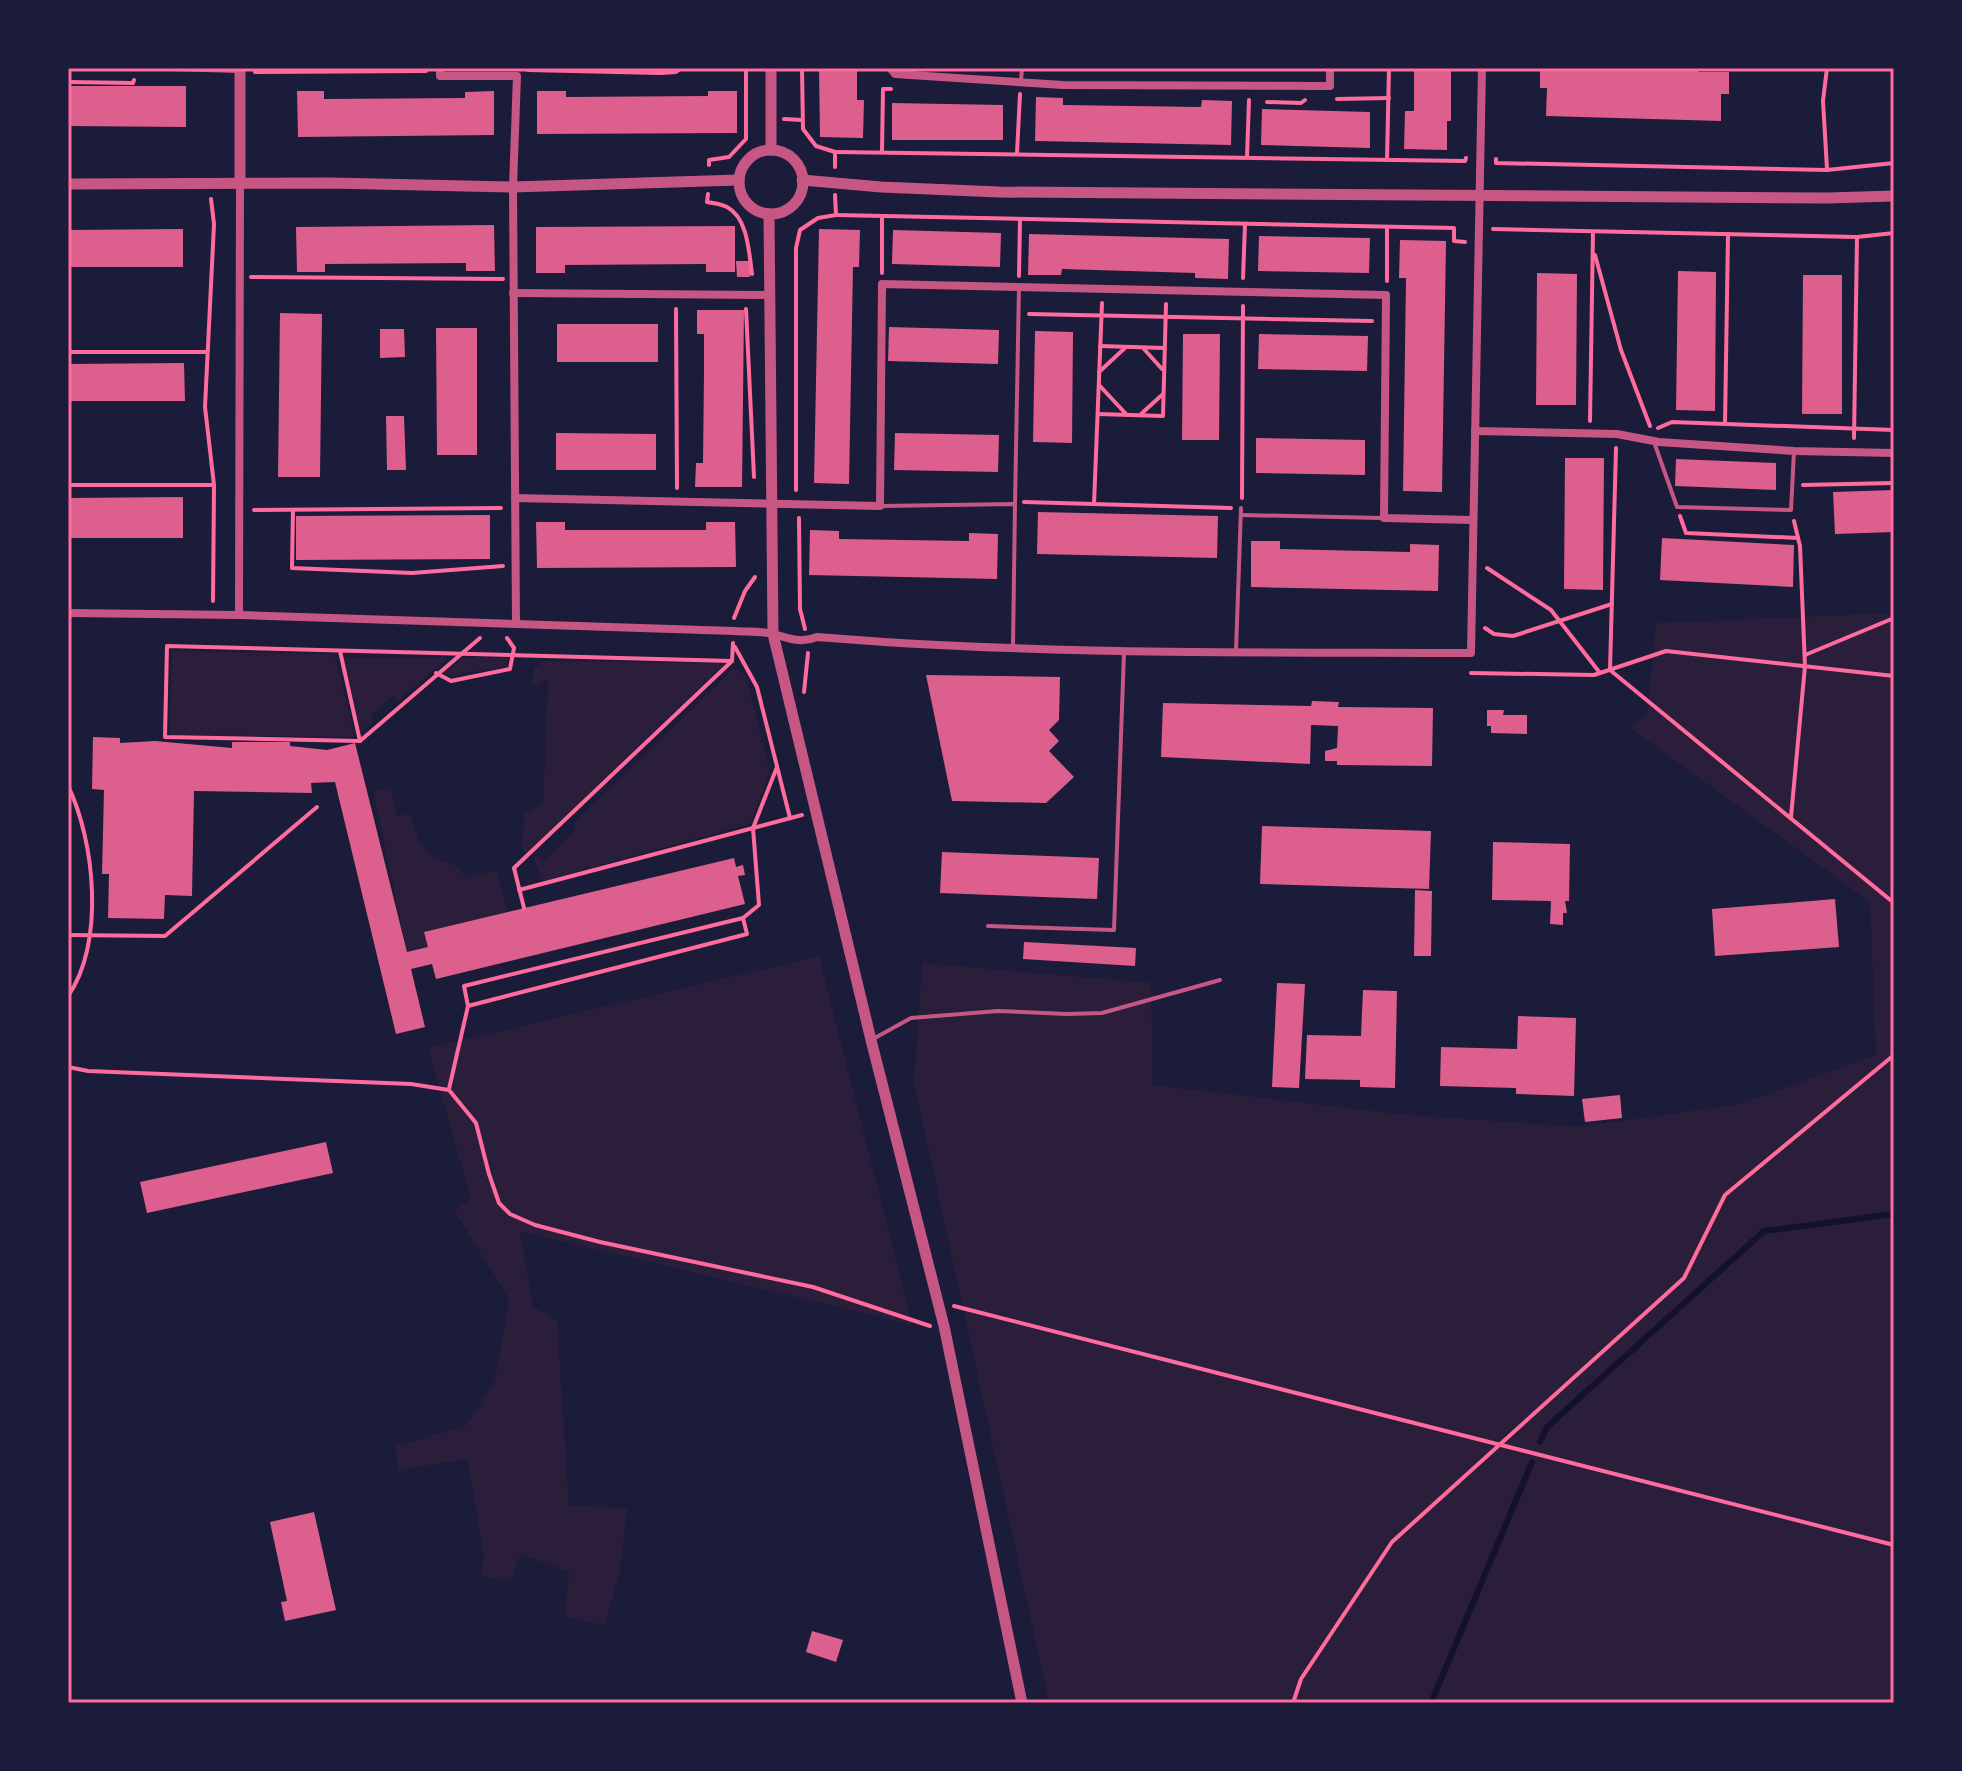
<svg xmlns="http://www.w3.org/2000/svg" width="1962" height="1771" font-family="'Nunito Sans',sans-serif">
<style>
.green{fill:#2a1e3b}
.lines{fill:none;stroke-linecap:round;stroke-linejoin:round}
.stream{stroke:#12122b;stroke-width:6}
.building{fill:#dd5f8e}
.path{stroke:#ff6b9d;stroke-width:4}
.service{stroke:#c65784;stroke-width:4}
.minor{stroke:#c65784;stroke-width:8}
.tertiary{stroke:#c65784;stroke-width:11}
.neatline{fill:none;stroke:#ff6b9d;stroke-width:3}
</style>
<rect width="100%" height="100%" fill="#1b1b3a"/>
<!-- green -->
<g class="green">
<polygon points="1894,613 1894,1703 1049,1703 914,1083 922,963 1151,983 1153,1085 1399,1114 1579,1127 1740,1104 1876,1055 1870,902 1629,727 1647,715 1656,623"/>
<polygon points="172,651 334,654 355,737 170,735"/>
<polygon points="445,657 447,658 398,701 394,695 371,715 374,722 361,731 344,658"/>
<path d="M463 657H468L509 658 506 666C488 673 469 669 452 677L445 673Z"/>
<polygon points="540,661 719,663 722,666 526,853 522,848 524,814 543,804 548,679 531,687 534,667 539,666"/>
<polygon points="733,669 739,670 746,676 770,773 750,824 543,881 533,859 536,856 544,860 576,829 573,824"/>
<path d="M390 788 397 810 395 816 410 814C415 830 421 853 438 859 456 866 452 861 466 877L497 870 508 912 425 932 428 947 407 952 373 790Z"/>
<polygon points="819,956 912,1325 520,1231 533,1307 557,1320 569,1506 627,1508 620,1570 605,1626 565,1616 569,1572 521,1554 510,1581 481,1576 484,1556 467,1459 398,1470 395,1446 466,1426 495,1381 509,1299 454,1210 471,1200 428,1048"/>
</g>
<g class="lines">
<!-- stream -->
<g class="stream">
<polyline points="1540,1442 1547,1427 1764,1231 1894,1214"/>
<polyline points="1431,1703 1532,1462"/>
</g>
</g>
<!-- building -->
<g class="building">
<polygon points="819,68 857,68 857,100 864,100 863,138 820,137"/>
<polygon points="1414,68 1451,68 1451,121 1447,121 1447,150 1404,149 1405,111 1414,111"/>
<polygon points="1540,68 1672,71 1672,68 1698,68 1698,72 1729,72 1729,94 1721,94 1721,121 1546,116 1547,88 1540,88"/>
<polygon points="68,86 186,86 186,127 68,126"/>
<polygon points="297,91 324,91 324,99 465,98 465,92 494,91 494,135 298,137"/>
<polygon points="537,91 566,91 566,97 708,96 708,91 737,91 737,133 537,134"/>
<polygon points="1036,97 1063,98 1063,105 1201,107 1202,100 1232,101 1231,145 1035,141"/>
<polygon points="892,103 1003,105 1003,140 892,140"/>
<polygon points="1262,109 1370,112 1370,148 1261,145"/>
<polygon points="494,225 495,271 466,271 466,263 325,264 325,272 297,272 296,227"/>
<polygon points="735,226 735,272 706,272 706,264 565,265 565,273 536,273 536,227"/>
<polygon points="183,229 183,267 68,267 68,230"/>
<polygon points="819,229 860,230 859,267 853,267 849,484 814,483"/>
<polygon points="893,230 1001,233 1000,267 892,264"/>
<polygon points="1029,234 1229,239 1228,279 1195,278 1195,273 1062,269 1061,275 1028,275"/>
<polygon points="1259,236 1370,238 1369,273 1258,271"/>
<polygon points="1400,240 1446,241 1442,492 1403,491 1406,278 1399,278"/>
<polygon points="736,261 750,261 750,277 737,277"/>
<polygon points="1678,271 1716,272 1715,411 1676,410"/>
<polygon points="1537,273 1577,274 1576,405 1536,405"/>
<polygon points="1803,275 1842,275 1842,414 1802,414"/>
<polygon points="697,310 744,310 742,487 695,487 696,463 703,463 704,373 704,334 697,334"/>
<polygon points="280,313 322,314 320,477 278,477"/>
<rect x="557" y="324" width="101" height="38"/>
<polygon points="889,327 999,330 998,364 888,361"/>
<polygon points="436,328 477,328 477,455 437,455"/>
<polygon points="380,329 404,329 405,357 380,358"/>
<polygon points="1035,331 1073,332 1072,443 1033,442"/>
<polygon points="1183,334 1220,334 1219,440 1182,440"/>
<polygon points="1259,334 1368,336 1367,371 1258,369"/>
<polygon points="184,363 185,401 68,401 68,364"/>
<polygon points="386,416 404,416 406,470 387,470"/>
<polygon points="556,433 656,434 656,470 556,470"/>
<polygon points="895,433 999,435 998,472 894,470"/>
<polygon points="1256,438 1365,440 1365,475 1256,473"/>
<polygon points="1565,458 1604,458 1603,590 1564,589"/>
<polygon points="1676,459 1776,463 1776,490 1675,486"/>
<polygon points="1894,490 1894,532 1835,534 1833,492"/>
<polygon points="183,497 183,538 68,538 68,498"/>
<polygon points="1038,512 1218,516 1217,558 1037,554"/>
<polygon points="490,515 490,559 296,560 296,516"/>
<polygon points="536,522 565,522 565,530 706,530 706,522 735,522 736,567 537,568"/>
<polygon points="810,530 839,531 839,539 969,541 969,533 998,534 997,579 809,575"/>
<polygon points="1662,538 1794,545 1793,587 1660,580"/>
<polygon points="1251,541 1280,541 1280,549 1410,552 1410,544 1439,545 1438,591 1251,587"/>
<polygon points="926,675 1060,677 1059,720 1049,730 1059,741 1049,751 1074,777 1046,803 952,801"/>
<polygon points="1312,701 1339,702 1338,707 1433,708 1432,766 1337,765 1337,761 1325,761 1325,751 1337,748 1338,726 1311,725 1310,764 1161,757 1163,703 1311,706"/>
<polygon points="1487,710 1504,710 1503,715 1527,715 1527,734 1491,733 1491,726 1487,726"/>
<polygon points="93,737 120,738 120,743 155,741 232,748 232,742 290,742 290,746 327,750 355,743 407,952 428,947 424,932 734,858 736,867 743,865 745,875 738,876 745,904 436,979 432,964 411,969 425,1027 396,1034 335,782 311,783 312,793 194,791 192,896 165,895 164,919 108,918 109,874 102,874 104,790 92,789"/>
<polygon points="1262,826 1431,831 1429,889 1260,884"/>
<polygon points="1493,842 1570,844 1569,901 1565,901 1567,913 1563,913 1563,925 1550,924 1551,901 1492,900"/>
<polygon points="942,852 1099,858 1097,899 940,893"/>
<polygon points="1415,890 1432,891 1431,956 1414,956"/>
<polygon points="1835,899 1839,947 1715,956 1712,909"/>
<polygon points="1024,942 1136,948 1135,966 1023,959"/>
<polygon points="1277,983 1305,984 1299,1088 1272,1087"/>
<polygon points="1363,990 1397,991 1395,1088 1360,1087 1360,1080 1305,1079 1307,1035 1361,1036"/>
<polygon points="1518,1016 1576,1018 1574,1096 1516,1094 1516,1088 1440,1086 1441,1047 1517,1049"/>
<polygon points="1620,1095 1622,1118 1585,1122 1582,1099"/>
<polygon points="326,1142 333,1173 147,1213 140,1182"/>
<polygon points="314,1512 336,1610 285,1621 281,1602 287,1601 270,1522"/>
<polygon points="812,1631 843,1640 836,1662 806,1652"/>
</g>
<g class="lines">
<!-- path -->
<g class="path">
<polyline points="802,68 803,129 816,146 835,152 835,167"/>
<polyline points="528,70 661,73 676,72 681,68"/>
<polyline points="255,72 426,71"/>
<polyline points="68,82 133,83 134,80"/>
<polyline points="1337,99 1389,98"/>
<polyline points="1267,102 1301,103 1305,100"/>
<polyline points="784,119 802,120"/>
<polyline points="882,151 883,89 891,89"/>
<polyline points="835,152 1465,161 1466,158"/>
<polyline points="1017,153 1020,94"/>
<polyline points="1247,157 1249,100"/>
<polyline points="1496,159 1496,163 1827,170 1894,163"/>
<polyline points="1387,160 1389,68"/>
<polyline points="709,165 709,160 729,157 746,139 746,68"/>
<polyline points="1827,169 1823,101 1827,68"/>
<path d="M708 194 707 202C713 203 722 204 727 207 748 218 749 253 752 274"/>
<polyline points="211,199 214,224 205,407 214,485 213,601"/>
<polyline points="836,215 1454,228 1454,241 1465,242"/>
<polyline points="882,216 882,273"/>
<polyline points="1493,229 1857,237 1894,233"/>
<polyline points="1595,255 1621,350 1650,426"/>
<polyline points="1019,276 1020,219"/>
<polyline points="251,277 503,279"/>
<polyline points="1243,278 1245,224"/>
<polyline points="1387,281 1387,227"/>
<polyline points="676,309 677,488"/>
<polyline points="746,309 754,477"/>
<polyline points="1029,314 1372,321"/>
<polyline points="1100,346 1164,348"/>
<polyline points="1144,349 1162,369"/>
<polyline points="68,352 207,352"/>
<polyline points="1099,372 1126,347"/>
<polyline points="1099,385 1127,415"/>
<polyline points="1098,414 1163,416 1166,304"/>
<polyline points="1141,414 1163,394"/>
<polyline points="1590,421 1593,232"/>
<polyline points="1725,424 1728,234"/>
<polyline points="1658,428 1672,422 1894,430"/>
<polyline points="1854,438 1857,237"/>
<polyline points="1616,448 1610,670 1894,903"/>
<polyline points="68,485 214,485"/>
<polyline points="1803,485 1894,483"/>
<polyline points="796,490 796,248 800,230 818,218 836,215 835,195"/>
<polyline points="1242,498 1243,306"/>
<polyline points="1024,502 1231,508"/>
<polyline points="1094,504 1102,303"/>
<polyline points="254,510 501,508"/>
<polyline points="293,510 292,568 412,573 503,566"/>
<polyline points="1680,516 1686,533 1798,538"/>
<polyline points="799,518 800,609 805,629"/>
<polyline points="1487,568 1551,610 1600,673"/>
<polyline points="734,618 745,591 755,577"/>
<polyline points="1485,628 1494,634 1513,636 1612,604"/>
<polyline points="735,647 757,687 790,818"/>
<polyline points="340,651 360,741 165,737 167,646 732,661"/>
<polyline points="1805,655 1894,618"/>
<polyline points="436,673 451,681 510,669 514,648 507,638"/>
<polyline points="1471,673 1594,675 1666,651 1894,676"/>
<polyline points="804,692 808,653"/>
<polyline points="360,741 480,638"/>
<path d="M68 786C95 841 105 944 68 996"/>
<polyline points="1791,817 1805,666 1800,546 1794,521"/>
<polyline points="519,890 802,815"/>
<polyline points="524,908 514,868 732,661 733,643"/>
<polyline points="743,918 747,934 468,1006 464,986 743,918 759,905 753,828 777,767"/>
<polyline points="68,935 165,936 317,807"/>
<polyline points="68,1067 88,1071 411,1084 449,1090 476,1123 489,1174 499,1203 510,1214 535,1225 600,1242 813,1287 930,1326"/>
<polyline points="449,1089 468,1006"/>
<polyline points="954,1306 1894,1545"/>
<polyline points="1293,1703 1301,1679 1392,1542 1684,1278 1725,1195 1894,1055"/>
</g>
<!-- service -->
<g class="service">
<polyline points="137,68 238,71"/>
<polyline points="1021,81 1022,68"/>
<polyline points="1654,442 1677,507 1791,510 1794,451"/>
<polyline points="1015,504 1019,286"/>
<polyline points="880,506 1015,504 1013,646"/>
<polyline points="1241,515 1382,518"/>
<polyline points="1236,651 1241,508"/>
<polyline points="988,926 1114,930 1124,653"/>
<polyline points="873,1039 911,1018 998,1011 1067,1014 1102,1013 1220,980"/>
</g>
<!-- minor -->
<g class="minor">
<polyline points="440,68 440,76 517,76 513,187 516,624"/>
<polyline points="890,68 895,74 1063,85 1330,86 1330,68"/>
<polyline points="513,293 770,295"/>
<polyline points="1475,431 1617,434 1659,442 1794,451 1894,453"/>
<polyline points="515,498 880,506 882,284 1386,295 1384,518 1473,520"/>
<path d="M68 613 239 615 734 631C747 632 762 631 773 634 789 638 800 644 817 637 1034 655 1253 652 1471 653L1482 68"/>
<polyline points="239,615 240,183"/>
</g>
<!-- tertiary -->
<g class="tertiary">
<polyline points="771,150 771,68"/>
<circle cx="771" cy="182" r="32"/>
<polyline points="802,180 881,187 999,192 1828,198 1894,196"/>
<polyline points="240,183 240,68"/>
<polyline points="68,184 331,183 513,187 739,180"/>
<polyline points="769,214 773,634 871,1040 944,1326 1022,1703"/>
</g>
</g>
<!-- border -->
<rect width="1962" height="1771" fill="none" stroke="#1b1b3a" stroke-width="140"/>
<rect x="70" y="70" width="1822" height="1631" class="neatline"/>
</svg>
